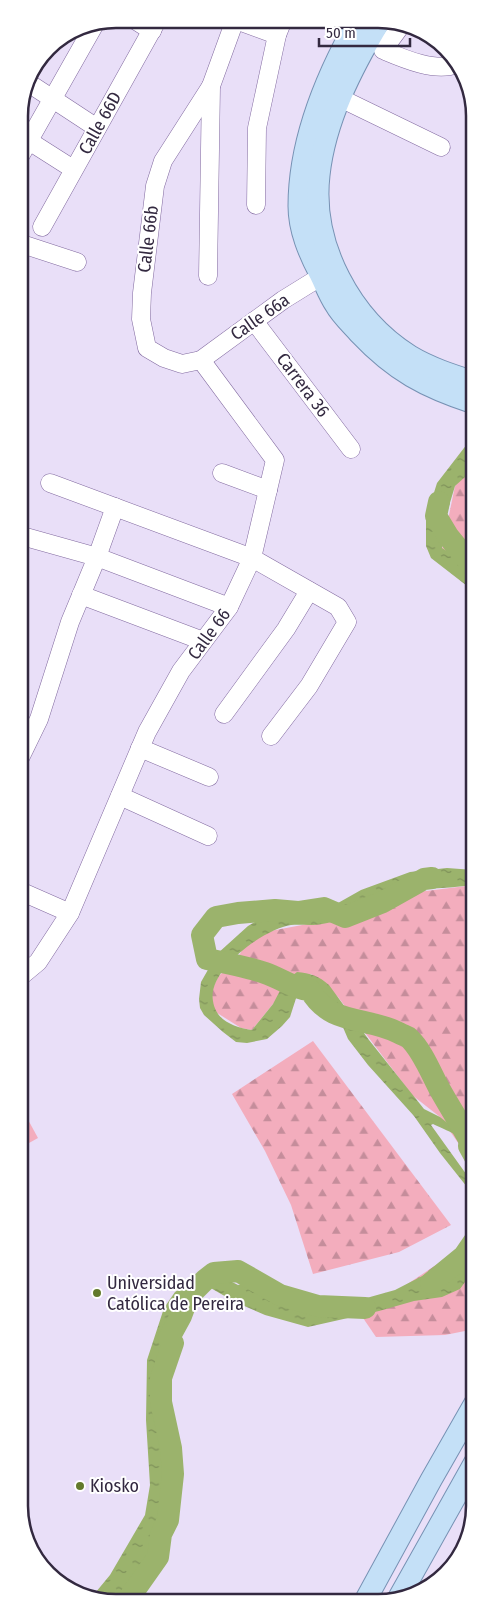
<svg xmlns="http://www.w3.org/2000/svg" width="494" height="1622" font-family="'Fira Sans Condensed',sans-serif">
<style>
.green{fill:#f3adbd}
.forest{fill:url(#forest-firs)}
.water{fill:url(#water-ripples)}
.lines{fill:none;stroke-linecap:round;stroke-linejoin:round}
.river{stroke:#9bb36c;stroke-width:22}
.minor-casing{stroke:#826aa0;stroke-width:19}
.major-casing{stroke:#7792b4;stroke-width:23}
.minor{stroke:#fff;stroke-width:18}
.major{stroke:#c4e0f7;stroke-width:21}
.poi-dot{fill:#637a2c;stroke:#fff;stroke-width:2}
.labels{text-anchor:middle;stroke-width:4;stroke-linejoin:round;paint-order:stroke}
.street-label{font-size:18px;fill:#332940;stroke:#fff}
.poi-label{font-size:18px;fill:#332940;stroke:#fff;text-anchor:start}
.rim{fill:none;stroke:#332940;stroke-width:2.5}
</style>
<defs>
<pattern id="forest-firs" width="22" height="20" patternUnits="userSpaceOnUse" patternTransform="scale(1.25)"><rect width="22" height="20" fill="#f3adbd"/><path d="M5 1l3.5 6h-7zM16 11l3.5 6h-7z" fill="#c58d9b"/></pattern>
<pattern id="water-ripples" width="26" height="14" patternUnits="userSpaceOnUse" patternTransform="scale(1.25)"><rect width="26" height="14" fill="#9bb36c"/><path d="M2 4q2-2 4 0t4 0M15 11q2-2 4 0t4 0" fill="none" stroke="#7f925a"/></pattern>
</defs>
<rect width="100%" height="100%" fill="#e9dff8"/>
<!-- green -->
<polygon class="green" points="20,1105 38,1138 20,1148"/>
<!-- forest -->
<g class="forest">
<polygon points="474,464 474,570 442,549 455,486"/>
<polygon points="474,885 475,1167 440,1117 412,1095 338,997 311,974 273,1004 252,1030 241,1028 214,1011 211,992 218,977 240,954 249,935 345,917 394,895"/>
<polygon points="313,1041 451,1225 399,1252 313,1274 291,1205 265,1151 232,1094"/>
<polygon points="475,1239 475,1324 470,1330 445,1335 376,1337 361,1315"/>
</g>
<!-- water -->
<g class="water">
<polygon points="474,435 474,469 455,486 446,516 442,548 474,568 474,595 471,589 431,558 426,546 426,518 437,483"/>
<path d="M447 868 474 870V885C458 887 442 888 425 889 418 889 409 889 403 891 375 900 351 920 322 924 312 926 301 924 291 925 264 929 207 970 213 1001 216 1021 234 1027 252 1030L273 1004 285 981 297 972C310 973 319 976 329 985L369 1040 424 1109 440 1117 470 1141 475 1148V1157C464 1137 453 1133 433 1124L431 1125 469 1178 475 1182V1197L440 1153 414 1116 368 1065 348 1039 342 1025 334 1013 317 995 310 990 299 989 290 1017 282 1026 267 1039 247 1043 236 1042 223 1032 204 1015 200 1008 199 999 201 982 217 954 248 926 275 910 324 908 338 903 361 890 410 872Z"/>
<polygon points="475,1240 475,1268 460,1289 442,1297 414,1301 379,1311 308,1327 265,1315 235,1302 209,1287 188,1297 169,1338 166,1364 170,1393 171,1448 168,1520 158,1557 136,1589 122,1601 96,1601 91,1598 110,1575 145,1515 150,1485 146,1420 147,1360 164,1308 175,1292 202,1274 214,1273 238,1285 255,1281 313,1313 395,1290 428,1273 447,1270 464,1256"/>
</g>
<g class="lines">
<!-- river -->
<g class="river">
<polyline points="439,502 436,516 448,536 474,568"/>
<path d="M432 878 424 879 383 902 345 917 324 908 298 912 275 910 238 913 216 917 202 935 207 959C227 963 247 967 265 973 280 978 294 989 310 990 330 1026 367 1016 399 1033 402 1035 407 1036 409 1038 422 1050 431 1073 439 1088 449 1106 460 1123 470 1141L469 1146 475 1157"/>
<polyline points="431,1283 464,1256 475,1240"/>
<polyline points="127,1601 158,1557 161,1534 168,1520 173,1474 171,1448 161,1402 161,1378 173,1343 169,1338 181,1316 188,1297 205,1280 214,1273 238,1271 280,1295 318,1306 365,1308"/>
</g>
<defs>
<g id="minor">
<polyline points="133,19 152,31"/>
<polyline points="236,20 277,35"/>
<path d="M403 23 383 50C402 58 436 73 456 64"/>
<polyline points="30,84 97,128"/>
<polyline points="211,86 163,161 155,186 142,293 141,319 147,348 164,358 182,364 201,360 283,300 333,269"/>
<polyline points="340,98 441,147"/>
<polyline points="29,141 73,169"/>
<polyline points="19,158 96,22"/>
<polyline points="256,205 257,128 277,35 283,20"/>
<polyline points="42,227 158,19"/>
<polyline points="19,243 77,262"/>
<polyline points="208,276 211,86 235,20"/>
<polyline points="254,321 351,449"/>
<polyline points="222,473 268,490"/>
<polyline points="50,483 252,558 338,607 347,622 309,686 271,736"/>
<polyline points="22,536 97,557 229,607"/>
<polyline points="81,595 203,641"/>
<polyline points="224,714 286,629 309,591"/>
<polyline points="140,748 209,777"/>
<polyline points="20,758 39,719 70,622 97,557 115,507"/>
<polyline points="120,796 208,836"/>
<polyline points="20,891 70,913"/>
<polyline points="20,977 38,962 70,913 147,732 181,671 229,607 252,558 275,460 201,360"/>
</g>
<g id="major">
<path d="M358 20C326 76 299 140 299 206 299 230 309 253 320 274 325 284 329 295 335 304 341 315 351 324 359 333 395 371 425 387 474 403"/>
<path d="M380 21C352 68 325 120 319 175 311 245 351 319 410 356 430 368 452 375 474 382"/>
<polyline points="365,1601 431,1480 475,1403"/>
<polyline points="397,1601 475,1462"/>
</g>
</defs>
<!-- minor casing -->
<use href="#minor" class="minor-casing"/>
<!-- major casing -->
<use href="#major" class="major-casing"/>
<!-- minor -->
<use href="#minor" class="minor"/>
<!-- major -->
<use href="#major" class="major"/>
</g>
<!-- markers -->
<g class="poi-dot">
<circle cx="97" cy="1293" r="5"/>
<circle cx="80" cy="1486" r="5"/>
</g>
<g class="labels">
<!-- street labels -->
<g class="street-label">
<text transform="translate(100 123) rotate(-61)" y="6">Calle 66D</text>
<text transform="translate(148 239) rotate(-83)" y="6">Calle 66b</text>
<text transform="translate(260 317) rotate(-35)" y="6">Calle 66a</text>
<text transform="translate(303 385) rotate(53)" y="6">Carrera 36</text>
<text transform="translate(209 634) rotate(-54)" y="6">Calle 66</text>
</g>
<!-- poi labels -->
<g class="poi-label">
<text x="107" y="1289">Universidad<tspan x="107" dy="21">Católica de Pereira</tspan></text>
<text x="90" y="1492">Kiosko</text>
</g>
</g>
<!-- crop -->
<path d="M0 0H494V1622H0ZM116 28H378A88 88 0 0 1 466 116V1506A88 88 0 0 1 378 1594H116A88 88 0 0 1 28 1506V116A88 88 0 0 1 116 28Z" fill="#fff" fill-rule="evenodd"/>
<path class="rim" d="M116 28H378A88 88 0 0 1 466 116V1506A88 88 0 0 1 378 1594H116A88 88 0 0 1 28 1506V116A88 88 0 0 1 116 28Z"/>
<!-- scale -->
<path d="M319 38v8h91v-8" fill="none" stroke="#332940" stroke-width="2.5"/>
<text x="326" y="38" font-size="15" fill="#332940" stroke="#ffffff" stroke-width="4" paint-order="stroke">50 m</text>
</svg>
